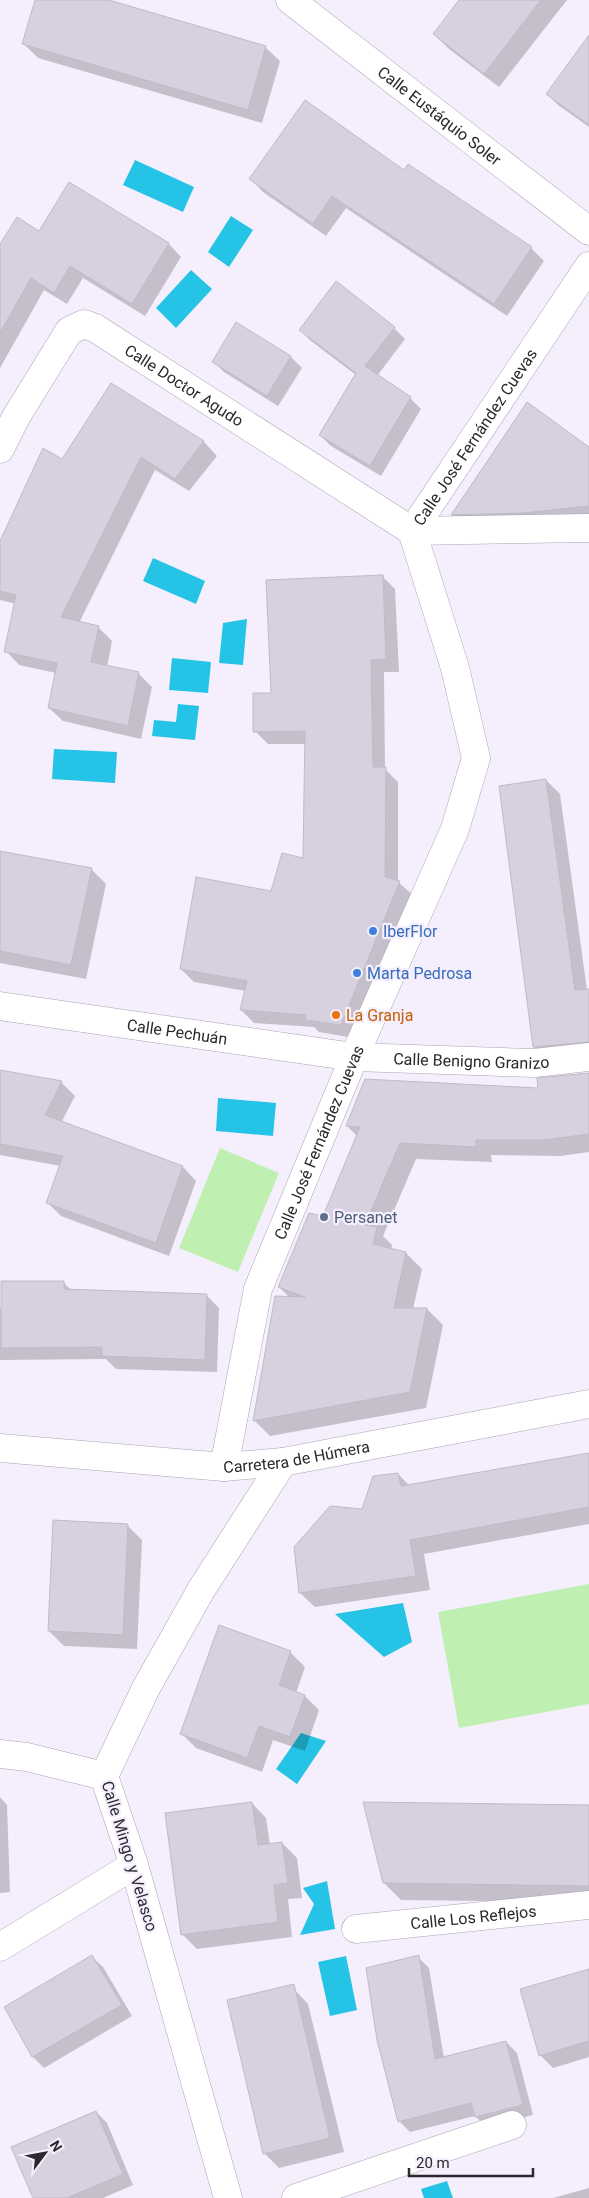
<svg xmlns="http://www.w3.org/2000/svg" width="589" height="2198" font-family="Roboto,sans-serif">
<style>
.green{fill:#bff0b2}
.water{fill:#25c3e5}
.shadow{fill:#0003}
.building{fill:#d6d0df;stroke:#bfbac8}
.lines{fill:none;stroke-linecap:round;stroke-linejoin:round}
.minor-casing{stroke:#a9a4b1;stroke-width:29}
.minor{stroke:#fff;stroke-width:28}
.shop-dot{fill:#3f7fe0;stroke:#f5effd;stroke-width:2}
.food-dot{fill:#e8710a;stroke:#f5effd;stroke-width:2}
.service-dot{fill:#5c6f8a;stroke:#f5effd;stroke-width:2}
.labels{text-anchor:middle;stroke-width:4.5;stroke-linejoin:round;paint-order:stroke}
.street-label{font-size:16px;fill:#2b282e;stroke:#f5effd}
.shop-label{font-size:16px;fill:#366cbe;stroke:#f5effd;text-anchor:start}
.food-label{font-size:16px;fill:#c56008;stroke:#f5effd;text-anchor:start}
.service-label{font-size:16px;fill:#4e5e75;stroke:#f5effd;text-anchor:start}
</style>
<rect width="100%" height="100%" fill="#f5effd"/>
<!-- green -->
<g class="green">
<polygon points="220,1148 279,1173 238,1272 179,1248"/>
<polygon points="589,1584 589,1704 459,1728 438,1612"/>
</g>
<!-- water -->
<g class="water">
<polygon points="135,160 194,187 183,212 123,185"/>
<polygon points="231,216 253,230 229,267 208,252"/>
<polygon points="191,270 212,289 176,328 156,308"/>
<polygon points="153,558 205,581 196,604 143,581"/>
<polygon points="247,619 243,665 219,663 223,623"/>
<polygon points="172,658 211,662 208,693 169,690"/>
<polygon points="178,704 199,706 195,740 152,736 154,720 176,722"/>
<polygon points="54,749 117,752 115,783 52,779"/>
<polygon points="218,1098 276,1103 273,1136 216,1131"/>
<polygon points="403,1603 412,1642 384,1657 335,1614"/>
<polygon points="301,1733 326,1741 297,1784 276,1769"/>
<polygon points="327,1881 335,1929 300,1935 314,1904 303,1888"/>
<polygon points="346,1956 357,2010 330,2016 318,1962"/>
<polygon points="447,2181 453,2198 424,2198 421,2189"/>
</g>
<!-- shadow -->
<g class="shadow">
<polygon points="36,0 105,0 265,47 280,61 262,123 38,58 24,44"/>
<polygon points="461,0 567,0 499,87 449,49 434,34"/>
<polygon points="589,37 589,127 558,105 547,94"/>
<polygon points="404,172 531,248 544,261 507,316 346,208 326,236 263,192 251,179"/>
<polygon points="70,183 169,244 181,257 145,316 83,278 67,304 44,290 0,368 0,247 39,233"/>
<polygon points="236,324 291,357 302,368 278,406 224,372 213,361"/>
<polygon points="394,328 405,339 377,376 410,398 421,409 381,476 331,446 320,435 356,375 311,341 300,330"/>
<polygon points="112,385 204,442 217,456 189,491 155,470 79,623 98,627 112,641 107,667 138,673 152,687 141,739 63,721 49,708 56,673 19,665 6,651 16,604 0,600 0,544 63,460"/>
<polygon points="586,446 589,446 589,521 467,528 453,515"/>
<polygon points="382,576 395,589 399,672 384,672 385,769 398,782 398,882 413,895 354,1038 319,1032 314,1027 254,1023 241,1010 246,991 194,982 181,969 272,893 304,860 306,744 268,744 255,731 272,694"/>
<polygon points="546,780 560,794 587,990 589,990 589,1056 548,1061 534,1047"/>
<polygon points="0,852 91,869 106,884 86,979 0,963"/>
<polygon points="0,1071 61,1082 75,1096 61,1123 183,1167 196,1181 169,1256 61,1216 48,1203 61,1166 0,1155"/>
<polygon points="589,1074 589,1152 560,1156 491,1155 492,1162 416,1159 383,1236 392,1245 391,1250 406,1253 422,1269 413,1309 427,1309 443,1325 426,1408 270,1436 254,1420 290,1298 279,1287 324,1217 357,1136 347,1126 365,1080 540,1090"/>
<polygon points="64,1283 72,1291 206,1295 219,1308 217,1372 116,1369 106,1359 0,1360 0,1308"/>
<polygon points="589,1454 589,1524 424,1554 430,1590 315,1607 300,1593 363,1510 398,1474 410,1486"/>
<polygon points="127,1525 142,1540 137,1649 64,1646 49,1631"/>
<polygon points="219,1626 291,1653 305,1667 296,1693 305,1696 319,1710 305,1751 273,1740 262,1772 196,1748 181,1733"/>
<polygon points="0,1797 7,1805 10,1892 0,1893"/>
<polygon points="252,1803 266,1818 270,1845 282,1843 297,1858 302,1898 288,1899 292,1937 197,1949 183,1935"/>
<polygon points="589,1806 589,1902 401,1900 384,1883"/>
<polygon points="92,1957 103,1967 132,2016 44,2068 33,2057 5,2008"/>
<polygon points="418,1957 429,1968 444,2058 506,2042 517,2053 533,2115 487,2127 475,2116 410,2132 399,2121"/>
<polygon points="589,1970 589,2057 553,2068 540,2055"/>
<polygon points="294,1989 308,2004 344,2152 279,2168 264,2153"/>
<polygon points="96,2112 107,2123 133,2185 103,2198 35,2198"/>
<polygon points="589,2188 589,2198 553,2198"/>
</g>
<!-- building -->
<g class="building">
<polygon points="35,0 109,0 266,46 248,110 22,44"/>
<polygon points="459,0 541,0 484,74 433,34"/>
<polygon points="589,35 589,125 546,94"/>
<polygon points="305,100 404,170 408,164 532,247 494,304 332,196 313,224 249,179"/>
<polygon points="69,182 169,243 132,304 70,266 54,293 31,278 0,333 0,244 17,217 39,231"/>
<polygon points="336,281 395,327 365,366 411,397 370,466 319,435 356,373 299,330"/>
<polygon points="236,322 291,356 267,396 212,362"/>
<polygon points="111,383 204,441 175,479 141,457 61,617 99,626 91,662 139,672 128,726 48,708 57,663 4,652 16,595 0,591 0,541 43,448 62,459"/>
<polygon points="527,402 589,447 589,506 524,513 451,515"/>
<polygon points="383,575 386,659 371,660 373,767 386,767 385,877 400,881 341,1025 305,1020 306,1015 240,1010 247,981 180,969 196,877 271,891 282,853 303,858 305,731 253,732 253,693 271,693 266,580"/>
<polygon points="546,779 575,990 589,989 589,1042 533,1047 499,786"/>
<polygon points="0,851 92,868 71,965 0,951"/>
<polygon points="0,1070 62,1081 45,1115 183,1166 156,1243 46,1203 63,1156 0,1144"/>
<polygon points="589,1073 589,1134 543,1140 476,1140 476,1147 400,1143 365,1225 377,1227 373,1244 406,1252 394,1308 427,1308 410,1392 253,1421 275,1296 305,1297 278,1287 309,1213 323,1216 360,1127 346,1126 365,1079 538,1088 537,1078"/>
<polygon points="1,1281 64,1281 64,1289 207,1294 205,1360 102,1356 102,1347 1,1348"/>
<polygon points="589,1453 589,1507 410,1540 416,1576 299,1593 294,1547 330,1506 362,1509 373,1476 398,1473 401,1486"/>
<polygon points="53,1520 128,1524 123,1635 48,1631"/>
<polygon points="219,1625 291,1651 279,1685 305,1695 290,1737 259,1726 247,1758 180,1734"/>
<polygon points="252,1802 258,1845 282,1842 288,1883 274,1885 278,1922 181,1935 165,1813"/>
<polygon points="363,1802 589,1805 589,1886 383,1883"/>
<polygon points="92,1955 122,2005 32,2057 4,2007"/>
<polygon points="419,1955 435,2059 506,2041 523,2105 475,2117 471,2103 398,2122 377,2040 366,1968"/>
<polygon points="589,1969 589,2041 539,2056 520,1989"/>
<polygon points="294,1984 330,2138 263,2154 227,2000"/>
<polygon points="96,2111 123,2174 67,2198 33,2198 11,2147"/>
</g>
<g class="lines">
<defs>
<g id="minor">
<path id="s1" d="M290 0 589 231"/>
<path id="s2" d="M0 449 16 417 69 331 84 324 95 328 412 531 589 528"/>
<path id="s3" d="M0 1006 354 1057 534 1063 589 1057"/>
<path id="s4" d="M0 1448 224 1467 283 1462 589 1404"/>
<path id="s5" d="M224 1467 258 1289 354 1057 455 829 476 758 455 668 412 531 589 266"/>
<polyline points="0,1754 27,1757 104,1776"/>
<path id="s6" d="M356 1929 589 1905"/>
<polyline points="0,1947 134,1865"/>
<polyline points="228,2198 134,1865 104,1776 146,1688 201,1590 283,1462"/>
<polyline points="296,2198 512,2125"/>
</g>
</defs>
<!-- minor casing -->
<use href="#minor" class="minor-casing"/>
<!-- minor -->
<use href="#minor" class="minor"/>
</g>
<!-- markers -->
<g class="shop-dot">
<circle cx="373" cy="931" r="5"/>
<circle cx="357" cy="973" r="5"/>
</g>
<circle class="food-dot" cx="336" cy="1015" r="5"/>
<circle class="service-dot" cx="324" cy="1217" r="5"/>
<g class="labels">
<!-- street labels -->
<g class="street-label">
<text dy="6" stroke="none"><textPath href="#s1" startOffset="189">Calle Eustáquio Soler</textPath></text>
<text dy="6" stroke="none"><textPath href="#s2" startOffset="271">Calle Doctor Agudo</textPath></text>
<text dy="6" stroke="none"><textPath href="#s5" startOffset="1105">Calle José Fernández Cuevas</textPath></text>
<text dy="6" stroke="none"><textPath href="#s3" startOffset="179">Calle Pechuán</textPath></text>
<text dy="6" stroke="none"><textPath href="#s3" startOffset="475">Calle Benigno Granizo</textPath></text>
<text dy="6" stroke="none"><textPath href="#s5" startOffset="340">Calle José Fernández Cuevas</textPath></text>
<text dy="6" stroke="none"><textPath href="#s4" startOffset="298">Carretera de Húmera</textPath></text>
<text transform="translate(130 1856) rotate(73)" y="6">Calle Mingo y Velasco</text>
<text dy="6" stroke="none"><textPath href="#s6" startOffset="118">Calle Los Reflejos</textPath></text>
</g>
<!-- shop labels -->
<g class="shop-label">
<text x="383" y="937">IberFlor</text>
<text x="367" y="979">Marta Pedrosa</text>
</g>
<!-- food labels -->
<g class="food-label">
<text x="346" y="1021">La Granja</text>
</g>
<!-- service labels -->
<g class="service-label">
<text x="334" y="1223">Persanet</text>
</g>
</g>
<!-- north arrow -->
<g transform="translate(45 2153) rotate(58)" stroke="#f5effd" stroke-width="4" paint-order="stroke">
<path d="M0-4L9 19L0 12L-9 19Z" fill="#2b282e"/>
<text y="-8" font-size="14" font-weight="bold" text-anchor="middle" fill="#2b282e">N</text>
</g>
<!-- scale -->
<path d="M409 2168v8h124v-8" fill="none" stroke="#2b282e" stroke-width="2.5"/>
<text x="416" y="2168" font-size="15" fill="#2b282e" stroke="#f5effd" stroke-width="4" paint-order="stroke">20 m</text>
</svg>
